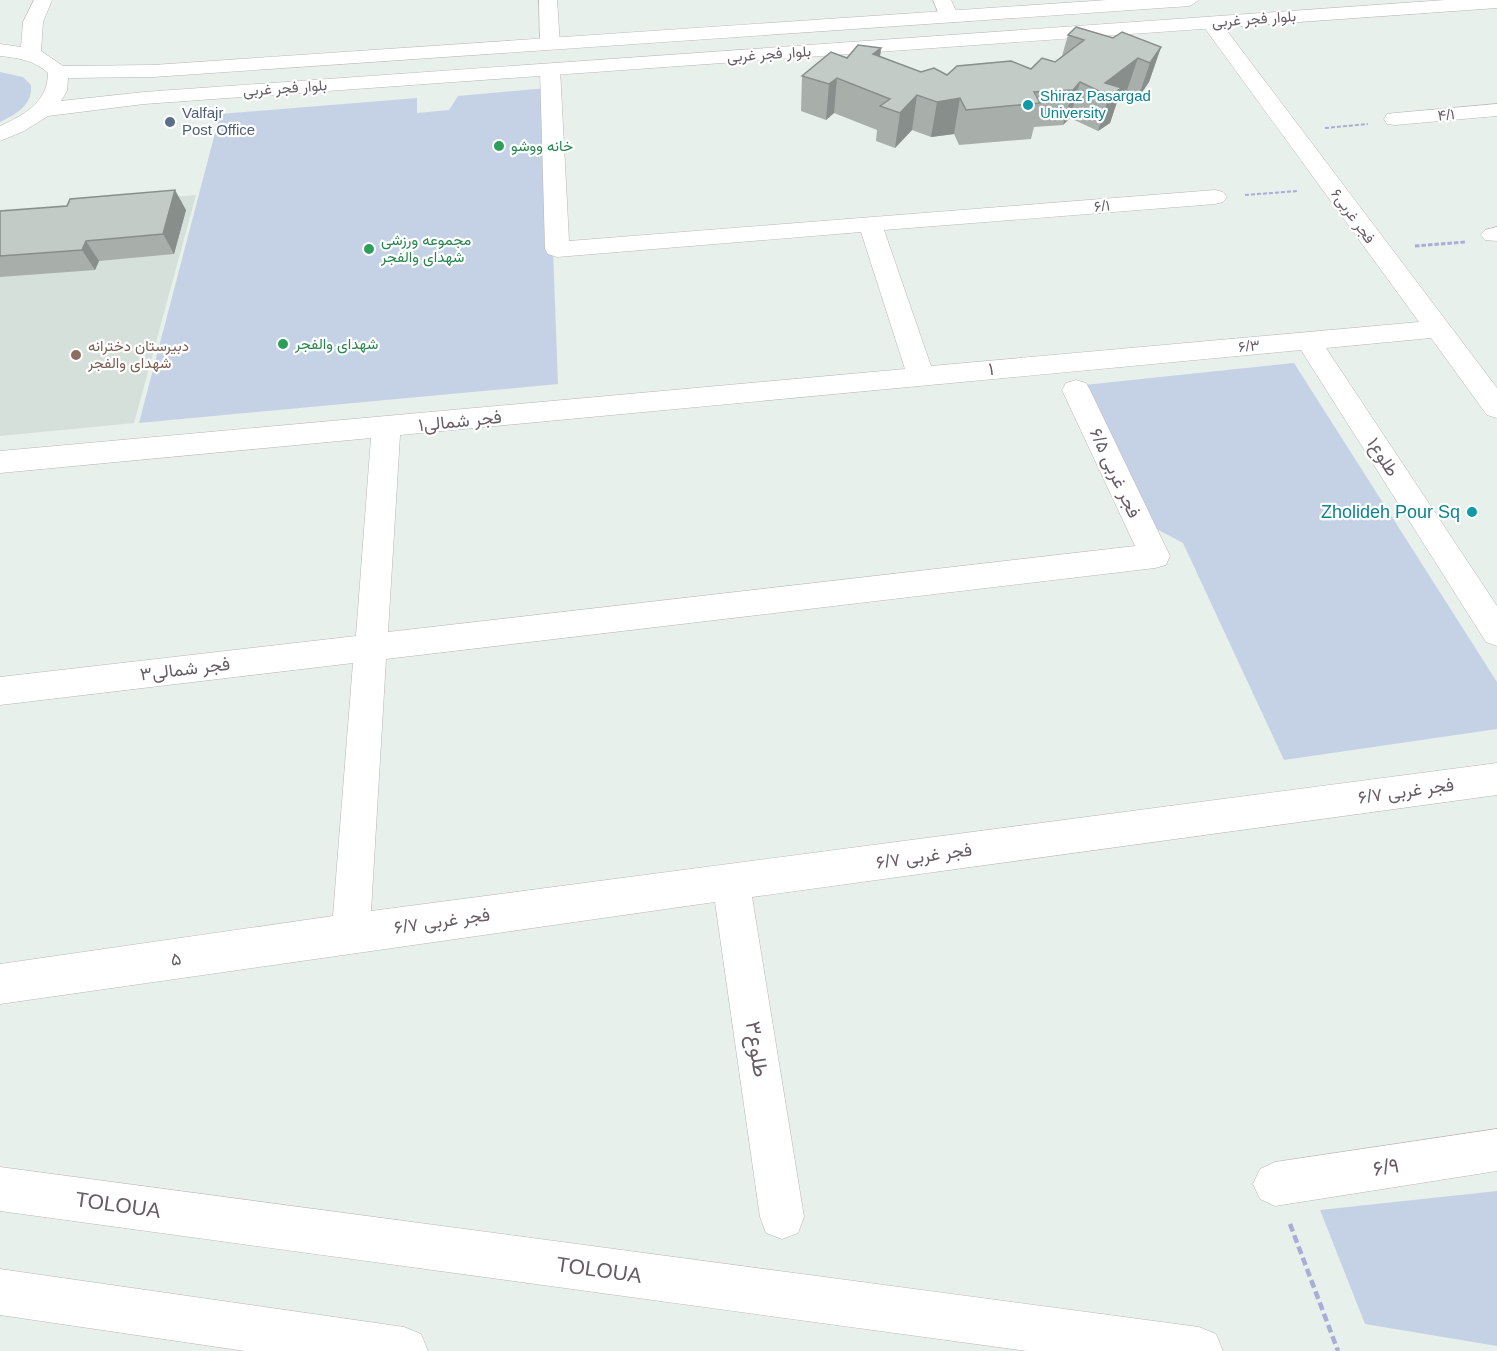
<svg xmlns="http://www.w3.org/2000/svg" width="1497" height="1351" font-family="Helvetica,Vazirmatn,sans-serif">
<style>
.education{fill:#d5e0da}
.green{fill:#c5d2e6}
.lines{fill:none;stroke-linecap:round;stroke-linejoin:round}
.street-casing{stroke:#bbb4b9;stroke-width:1}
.secondary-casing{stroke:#bbb3b9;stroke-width:1}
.path-far2{stroke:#a9aed7;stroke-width:2;stroke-dasharray:4 2;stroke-linecap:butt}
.path-far1{stroke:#a9aed7;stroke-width:3;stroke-dasharray:4.5 2;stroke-linecap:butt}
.path{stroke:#a9aed7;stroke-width:4.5;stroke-dasharray:8 4;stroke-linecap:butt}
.street{fill:#fff;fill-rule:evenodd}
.secondary{fill:#fff;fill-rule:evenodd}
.wall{fill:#a8afab}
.shaded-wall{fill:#888e8b}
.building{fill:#c3cbc7;stroke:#888e8b;stroke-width:1.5}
.culture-dot{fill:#0f9aa8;stroke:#fff;stroke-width:2}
.service-dot{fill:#5c6f8a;stroke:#fff;stroke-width:2}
.leisure-dot{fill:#2e9e5b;stroke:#fff;stroke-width:2}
.education-dot{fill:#8d6e63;stroke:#fff;stroke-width:2}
.labels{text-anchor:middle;stroke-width:4.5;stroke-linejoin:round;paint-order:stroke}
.far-street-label{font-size:15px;fill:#675e65;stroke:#fff}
.far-culture-label{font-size:15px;fill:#0d838f;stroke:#fff;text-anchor:start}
.far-service-label{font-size:15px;fill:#4e5e75;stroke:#fff;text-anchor:start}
.far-leisure-label{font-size:15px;fill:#27864d;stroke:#fff;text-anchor:start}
.far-education-label{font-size:15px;fill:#785e54;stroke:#fff;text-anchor:start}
.street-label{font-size:18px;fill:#675e65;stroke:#fff}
.culture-label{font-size:18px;fill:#0d838f;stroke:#fff;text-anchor:end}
.near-street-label{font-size:21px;fill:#675e65;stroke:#fff}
</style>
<rect width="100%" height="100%" fill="#e7f0eb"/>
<!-- education -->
<polygon class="education" points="196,195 134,423 0,436 0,210"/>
<!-- green -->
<g class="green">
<path d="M0 72 23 77 31 85C33 105 16 114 0 122Z"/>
<polygon points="547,88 558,384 139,423 220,114 417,98 417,113 449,110 458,96"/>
<polygon points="1294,363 1497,682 1497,729 1284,760 1183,543 1151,526 1084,385"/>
<polygon points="1497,1191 1497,1346 1365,1324 1320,1210"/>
</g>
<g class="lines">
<defs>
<g id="street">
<polygon points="539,0 557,0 560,44 557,48 543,48 540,44"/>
<polygon points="933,0 951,0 959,17 956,21 942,21"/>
<polygon points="1211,17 1218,19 1497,388 1497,418 1487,415 1431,338 1326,348 1497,606 1497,646 1486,642 1301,350 400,435 388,632 1135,546 1062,390 1066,383 1076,380 1086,383 1090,390 1170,556 1166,565 1155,568 386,659 371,911 1497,763 1497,795 752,897 804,1217 798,1233 782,1239 766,1233 760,1217 715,902 0,1004 0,964 333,916 353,663 0,705 0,677 356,636 371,438 0,473 0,451 905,369 861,232 557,257 548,254 545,249 540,69 543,65 557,65 560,69 569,241 1215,190 1223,192 1227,197 1223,202 1215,204 884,230 931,366 1419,322 1201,23"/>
<polygon points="1497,104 1497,116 1395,125 1387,124 1384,119 1387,114 1395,113"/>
<polygon points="1497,227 1497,241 1485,240 1481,235 1485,230"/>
<polygon points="1497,1129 1497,1171 1275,1206 1260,1199 1253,1184 1260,1169 1275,1162"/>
</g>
<g id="secondary">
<path d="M34 0H52L43 22 41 51 63 66 153 65 1107 0H1199L1190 6 153 77 68 78 67 91 61 101 144 92 1445 0H1497V8L144 104 48 116 24 131 0 141V126C24 115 48 102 48 73 34 60 18 58 0 56V44L21 47 23 22Z"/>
<polygon points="0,1167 1199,1327 1216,1334 1223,1351 1027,1351 0,1211"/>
<polygon points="0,1269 404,1327 421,1334 428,1351 245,1351 0,1315"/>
</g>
</defs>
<!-- street casing -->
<use href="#street" class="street-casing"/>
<!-- secondary casing -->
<use href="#secondary" class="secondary-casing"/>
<!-- path-far2 -->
<g class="path-far2">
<polyline points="1325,128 1368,124"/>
<polyline points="1245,195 1298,191"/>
</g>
<!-- path-far1 -->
<polyline class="path-far1" points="1415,246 1465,242"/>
<!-- path -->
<polyline class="path" points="1290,1224 1338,1351"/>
<!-- street -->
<use href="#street" class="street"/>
<!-- secondary -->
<use href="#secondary" class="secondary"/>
</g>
<!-- wall -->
<g class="wall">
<polygon points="1068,35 1113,38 1161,47 1149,82 1138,98 1126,93 1118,99 1110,123 1098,131 1070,118 1063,125 1034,127 1031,139 959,145 954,134 931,137 912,130 895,148 876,141 877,130 834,113 826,120 801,111 802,76 847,58 881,48 880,56 921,72 947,75 1031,69 1055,62 1062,56"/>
<polygon points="186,210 174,254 99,261 95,270 0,277 0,211"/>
</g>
<!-- shaded-wall -->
<g class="shaded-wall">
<polygon points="1161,47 1149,82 1138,98 1150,63"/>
<polygon points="881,48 877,83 873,54"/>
<polygon points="1138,58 1126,93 1118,99 1110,123 1098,131 1109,96 1105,83"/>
<polygon points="837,78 834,113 826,120 829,84"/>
<polygon points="1080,82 1070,118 1063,125 1073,90"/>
<polygon points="917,95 912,130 895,148 900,113"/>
<polygon points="960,98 954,134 931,137 937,102"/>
<polygon points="175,190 186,210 174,254 163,234"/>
<polygon points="86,241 99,261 95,270 82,250"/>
</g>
<!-- building -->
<g class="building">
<polygon points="1076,27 1113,38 1122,32 1161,47 1150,63 1138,58 1105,83 1122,88 1109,96 1080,82 1073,90 1034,92 1040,103 966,110 960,98 937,102 917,95 900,113 880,106 890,99 837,78 829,84 802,76 831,52 847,58 858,45 881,48 873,54 921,72 934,68 947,75 957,66 1011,61 1031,69 1042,58 1055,62 1084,40 1068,35"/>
<polygon points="175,190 163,234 86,241 82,250 0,256 0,211 67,206 70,199"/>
</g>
<!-- markers -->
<g class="culture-dot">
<circle cx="1028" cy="105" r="6"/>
<circle cx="1472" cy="512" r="6"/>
</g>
<circle class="service-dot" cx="170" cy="122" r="6"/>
<g class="leisure-dot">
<circle cx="499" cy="146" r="6"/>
<circle cx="369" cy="249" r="6"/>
<circle cx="283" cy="344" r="6"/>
</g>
<circle class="education-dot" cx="76" cy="355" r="6"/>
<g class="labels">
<!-- far-street labels -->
<g class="far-street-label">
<text transform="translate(1254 19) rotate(-4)" y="5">بلوار فجر غربی</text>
<text transform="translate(769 54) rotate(-4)" y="5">بلوار فجر غربی</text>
<text transform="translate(285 88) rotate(-4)" y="5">بلوار فجر غربی</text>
<text transform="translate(1446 115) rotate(-5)" y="5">۴/۱</text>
<text transform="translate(1102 206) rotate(-5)" y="5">۶/۱</text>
<text transform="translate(1353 216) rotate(54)" y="5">فجر غربی۶</text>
<text transform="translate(1249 346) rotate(-5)" y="5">۶/۳</text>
</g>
<!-- far-culture labels -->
<g class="far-culture-label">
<text x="1040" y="101">Shiraz Pasargad<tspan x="1040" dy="17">University</tspan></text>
</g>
<!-- far-service labels -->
<g class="far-service-label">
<text x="182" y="118">Valfajr<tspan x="182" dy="17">Post Office</tspan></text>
</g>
<!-- far-leisure labels -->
<g class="far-leisure-label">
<text x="511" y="151">خانه ووشو</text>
<text x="381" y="245">مجموعه ورزشی<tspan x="381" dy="17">شهدای والفجر</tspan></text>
<text x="295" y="349">شهدای والفجر</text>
</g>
<!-- far-education labels -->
<g class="far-education-label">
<text x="88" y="351">دبیرستان دخترانه<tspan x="88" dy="17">شهدای والفجر</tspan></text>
</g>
<!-- street labels -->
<g class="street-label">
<text transform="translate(991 369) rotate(-5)" y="6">۱</text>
<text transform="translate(460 421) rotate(-6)" y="6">فجر شمالی۱</text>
<text transform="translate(1383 457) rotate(57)" y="6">طلوع۱</text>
<text transform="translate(1115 473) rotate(65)" y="6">۶/۵ فجر غربی</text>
<text transform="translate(185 669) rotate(-7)" y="6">فجر شمالی۳</text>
<text transform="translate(1406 791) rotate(-8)" y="6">۶/۷ فجر غربی</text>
<text transform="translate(924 856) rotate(-8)" y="6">۶/۷ فجر غربی</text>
<text transform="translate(442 921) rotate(-8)" y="6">۶/۷ فجر غربی</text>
<text transform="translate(176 959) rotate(-8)" y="6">۵</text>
</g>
<!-- culture labels -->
<g class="culture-label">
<text x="1460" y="518">Zholideh Pour Sq</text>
</g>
<!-- near-street labels -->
<g class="near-street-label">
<text transform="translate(757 1049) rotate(81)" y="7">طلوع۳</text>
<text transform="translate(1386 1167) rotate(-9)" y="7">۶/۹</text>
<text transform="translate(118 1205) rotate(8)" y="7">TOLOUA</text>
<text transform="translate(599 1270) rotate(8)" y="7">TOLOUA</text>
</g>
</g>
</svg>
